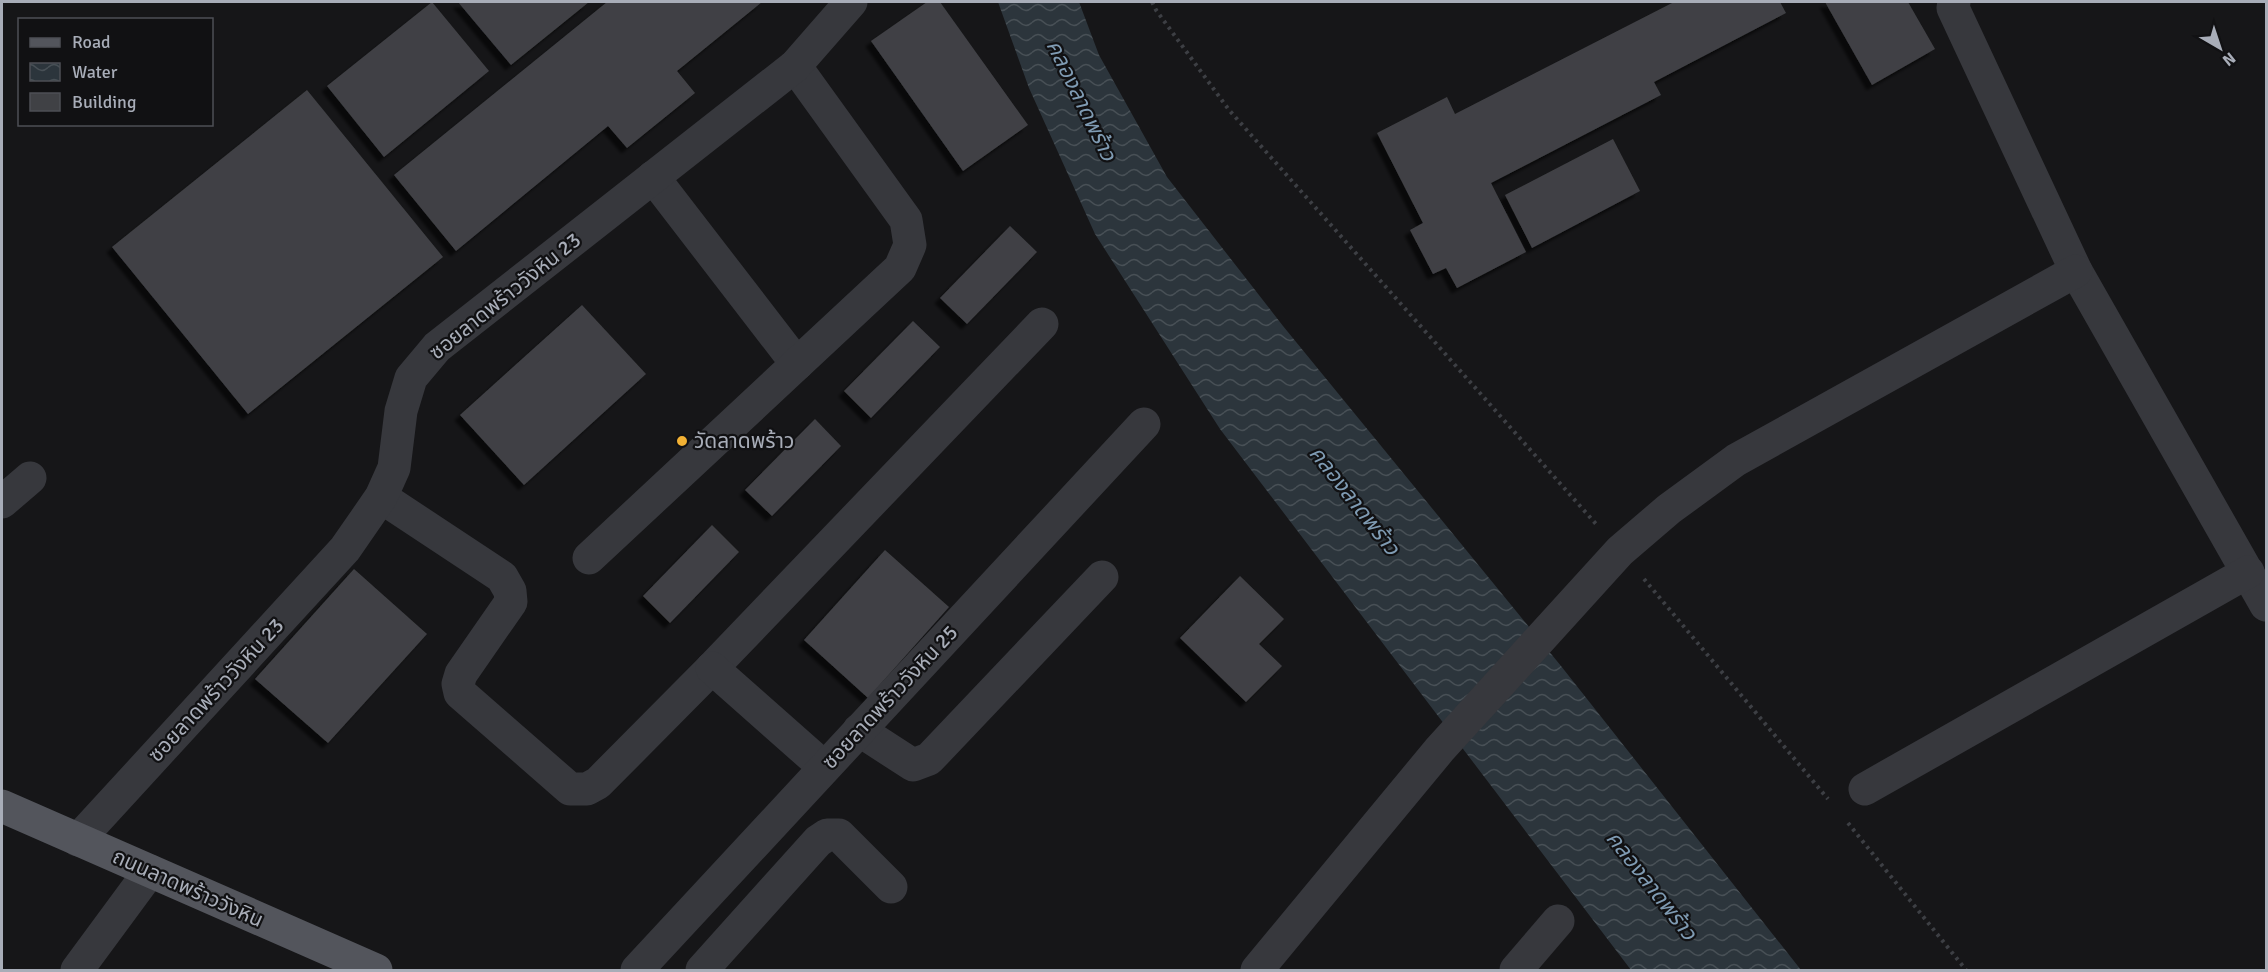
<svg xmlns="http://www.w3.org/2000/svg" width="2268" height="972" font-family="Signika,'Noto Sans Thai',sans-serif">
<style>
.water{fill:url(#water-waves)}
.building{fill:#404145;filter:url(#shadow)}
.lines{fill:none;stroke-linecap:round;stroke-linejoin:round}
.path{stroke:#3d3f44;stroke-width:4;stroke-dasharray:3 4.5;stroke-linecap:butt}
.minor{stroke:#37383d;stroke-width:33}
.major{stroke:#53555c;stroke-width:33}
.poi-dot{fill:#f2b134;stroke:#111113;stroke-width:2}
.labels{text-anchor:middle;stroke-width:4.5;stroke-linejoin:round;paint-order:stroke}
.street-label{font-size:21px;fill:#a8adb8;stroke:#111113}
.poi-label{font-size:21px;fill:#a8adb8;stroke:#111113;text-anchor:start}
.water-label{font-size:22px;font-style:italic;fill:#7f9bb3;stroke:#111113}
</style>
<defs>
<pattern id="water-waves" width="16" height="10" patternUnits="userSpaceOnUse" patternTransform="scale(1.5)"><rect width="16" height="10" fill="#2c353c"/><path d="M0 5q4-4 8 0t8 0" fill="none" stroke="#485056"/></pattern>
<filter id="shadow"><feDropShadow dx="-5.5" dy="5.5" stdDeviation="1.5" flood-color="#0009"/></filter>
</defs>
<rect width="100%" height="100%" fill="#161618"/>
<!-- water -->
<polygon class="water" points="998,2 1079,2 1099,55 1167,177 1283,326 1561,666 1801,970 1631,970 1220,429 1095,234 1029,88"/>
<!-- building -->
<g class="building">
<polygon points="432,2 489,71 384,157 327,86"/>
<polygon points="458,2 589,2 511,65"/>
<polygon points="607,2 762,2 677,71 695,93 627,148 608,126 456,251 394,175"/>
<polygon points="927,2 940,2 1028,125 963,171 871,41"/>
<polygon points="1674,2 1780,2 1786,13 1654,82 1661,95 1491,183 1526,252 1457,288 1446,268 1433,274 1410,230 1423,223 1377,133 1447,97 1455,114"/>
<polygon points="1825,2 1908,2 1935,49 1872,85"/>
<polygon points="307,90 443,257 248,414 112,247"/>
<polygon points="1613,139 1640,191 1532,248 1505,195"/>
<polygon points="1010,226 1037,252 967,324 940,298"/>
<polygon points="582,305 646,374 524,485 460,415"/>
<polygon points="913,321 940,347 871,418 844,391"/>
<polygon points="815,419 841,446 772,516 745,490"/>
<polygon points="712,525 739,552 670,623 643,596"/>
<polygon points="885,550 949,607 868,698 804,640"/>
<polygon points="354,569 427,634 328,743 255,679"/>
<polygon points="1240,576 1284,619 1259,644 1282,666 1246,702 1180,638"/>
</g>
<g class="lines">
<!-- path -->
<g class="path">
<polyline points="1152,2 1156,10 1229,110 1596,524"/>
<polyline points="1644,579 1828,799"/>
<polyline points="1848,823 1966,970"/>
</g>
<!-- minor -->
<g class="minor">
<polyline points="1954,2 1953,8 2076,271 2266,605"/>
<polyline points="653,177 797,364"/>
<polyline points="381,497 502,577 510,591 511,602 461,674 458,684 460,693 570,789 587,789 598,783 712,668 1042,324"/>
<polyline points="2,502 30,478"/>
<polyline points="589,558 900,268 910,245 906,220 795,66"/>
<polyline points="712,668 824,767"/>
<polyline points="859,730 913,765 929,759 1102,577"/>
<polyline points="1865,789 2248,572"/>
<polyline points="78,840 345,549 381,497 394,468 401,411 411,378 437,347 795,66 851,2"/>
<polyline points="77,970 150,871"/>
<polyline points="637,970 1144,424"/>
<polyline points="702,970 818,841 827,835 839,835 891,887"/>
<polyline points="1257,970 1440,749 1620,551 1669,509 1736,460 2076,271"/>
<polyline points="1516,970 1558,921"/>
</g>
<!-- major -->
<polyline class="major" points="2,806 376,970"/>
</g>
<!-- markers -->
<circle class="poi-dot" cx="682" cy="441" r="6"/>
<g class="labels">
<!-- street labels -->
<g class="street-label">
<text transform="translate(505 296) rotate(-39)" y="7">ซอยลาดพร้าววังหิน 23</text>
<text transform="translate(216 690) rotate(-47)" y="7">ซอยลาดพร้าววังหิน 23</text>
<text transform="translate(890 697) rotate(-47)" y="7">ซอยลาดพร้าววังหิน 25</text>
<text transform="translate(188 888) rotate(24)" y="7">ถนนลาดพร้าววังหิน</text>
</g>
<!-- poi labels -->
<g class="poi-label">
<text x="694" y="448">วัดลาดพร้าว</text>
</g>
<!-- water labels -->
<g class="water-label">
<text transform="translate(1082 100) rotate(64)" y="8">คลองลาดพร้าว</text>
<text transform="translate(1355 500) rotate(52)" y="8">คลองลาดพร้าว</text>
<text transform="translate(1652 885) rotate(52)" y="8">คลองลาดพร้าว</text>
</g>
</g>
<!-- border -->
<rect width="2268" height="972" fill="none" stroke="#a8adb8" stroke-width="6"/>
<!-- legend -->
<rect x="18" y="18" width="195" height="108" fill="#111113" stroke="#4d4f55" stroke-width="1.5"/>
<rect x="30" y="38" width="30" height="9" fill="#53555c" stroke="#4d4f55" stroke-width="1.5"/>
<text x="72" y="48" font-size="18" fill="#a8adb8">Road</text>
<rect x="30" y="63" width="30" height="18" fill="url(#water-waves)" stroke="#4d4f55" stroke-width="1.5"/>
<text x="72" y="78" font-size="18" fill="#a8adb8">Water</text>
<rect x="30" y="93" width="30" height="18" fill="#404145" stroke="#4d4f55" stroke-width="1.5"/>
<text x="72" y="108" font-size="18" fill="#a8adb8">Building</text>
<!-- north arrow -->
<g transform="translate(2220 48) rotate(141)" stroke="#111113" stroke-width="4.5" paint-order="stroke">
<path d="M0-4.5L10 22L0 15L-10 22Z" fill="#a8adb8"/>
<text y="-9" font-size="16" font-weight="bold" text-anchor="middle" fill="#a8adb8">N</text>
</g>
</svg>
